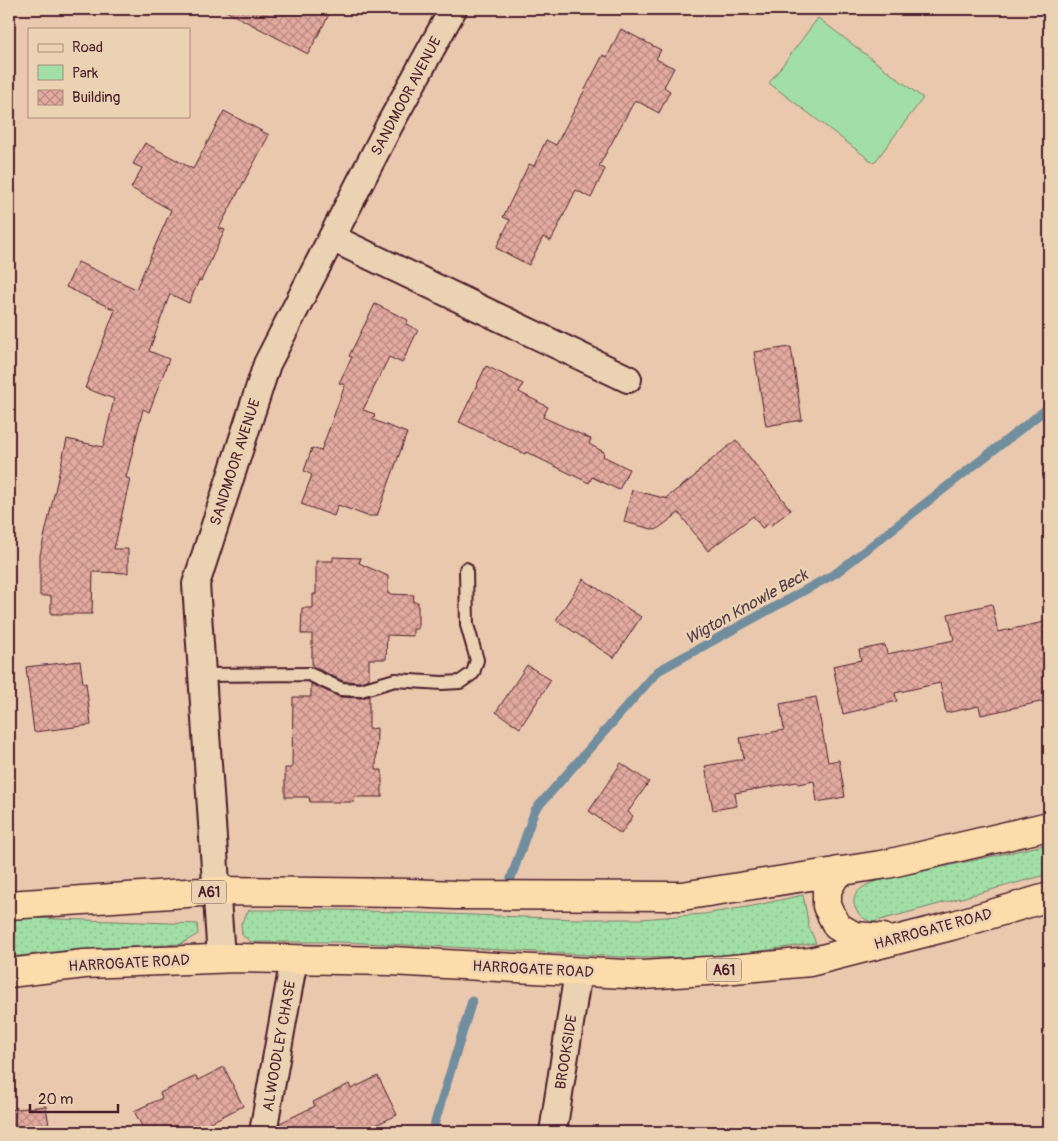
<svg xmlns="http://www.w3.org/2000/svg" width="1058" height="1141" font-family="Pangolin,sans-serif">
<style>
.grass{fill:url(#grass-dots);stroke:#767f68}
.park{fill:#a2dfa6;stroke:#767f68}
.lines{fill:none;stroke-linecap:round;stroke-linejoin:round}
.stream{stroke:#718e9e;stroke-width:9}
.building{fill:url(#building-cross-hatch);stroke:#4a1f2b}
.lane-casing{stroke:#4a1f2b;stroke-width:16}
.street-casing{stroke:#4a1f2b;stroke-width:30}
.highway-casing{stroke:#4a1f2b;stroke-width:31}
.lane{stroke:#ebd2b3;stroke-width:12}
.street{stroke:#ebd2b3;stroke-width:26}
.highway{stroke:#fddcac;stroke-width:28}
.labels{text-anchor:middle;stroke-width:5;stroke-linejoin:round;paint-order:stroke}
.shield{fill:#ebd2b3;stroke:#7a5554;stroke-width:1}
.shield-label{font-size:14px;font-weight:bold;fill:#4a1f2b}
.street-label{font-size:15px;fill:#4a1f2b;stroke:#ebd2b3}
.water-label{font-size:16px;font-style:italic;fill:#543b48;stroke:#ebd2b3}
</style>
<defs>
<pattern id="grass-dots" width="8" height="8" patternUnits="userSpaceOnUse" patternTransform="scale(1.25)"><rect width="8" height="8" fill="#a2dfa6"/><path d="M2 2h.1M6 6h.1" fill="none" stroke="#8dbf8f" stroke-width="1.8" stroke-linecap="round"/></pattern>
<pattern id="building-cross-hatch" width="8" height="8" patternUnits="userSpaceOnUse" patternTransform="scale(1.25)"><rect width="8" height="8" fill="#e3aa9f"/><path d="M0 0l8 8M0 8l8-8" fill="none" stroke="#ba8a82"/></pattern>
</defs>
<rect width="100%" height="100%" fill="#eac8ae"/>
<filter id="ink" filterUnits="userSpaceOnUse"><feTurbulence type="fractalNoise" baseFrequency=".02" numOctaves="2"/><feDisplacementMap in="SourceGraphic" scale="10" xChannelSelector="R" yChannelSelector="G"/><feConvolveMatrix kernelMatrix="1 2 1 2 8 2 1 2 1" color-interpolation-filters="sRGB"/></filter>
<g filter="url(#ink)">
<!-- grass -->
<g class="grass">
<path d="M1049 844V874L873 922C861 920 849 906 856 894 860 888 867 885 873 882Z"/>
<polygon points="803,895 809,927 816,943 762,951 706,957 641,958 451,947 340,942 251,942 242,935 241,923 249,910 342,910 576,919 641,919 704,914 753,906"/>
<polygon points="30,918 197,924 198,934 181,944 71,950 9,957 9,920"/>
</g>
<!-- park -->
<polygon class="park" points="818,18 923,98 874,163 769,83"/>
<g class="lines">
<!-- stream -->
<g class="stream">
<polyline points="511,878 535,810 658,671 836,573 1049,407"/>
<polyline points="432,1132 472,1001"/>
</g>
</g>
<!-- building -->
<g class="building">
<polygon points="222,9 332,9 308,54"/>
<polygon points="621,29 661,50 656,59 674,68 664,87 670,91 659,113 635,100 599,166 605,169 591,198 576,190 551,241 543,237 529,265 496,248 510,220 503,217 529,164 534,166 546,140 556,145 603,55 607,57"/>
<polygon points="224,111 269,135 219,228 225,230 201,281 199,280 189,303 170,294 149,351 169,359 149,412 143,409 126,478 130,479 114,549 128,549 128,573 93,572 92,614 51,614 51,596 40,596 40,555 67,439 103,447 114,399 85,388 115,310 66,287 78,262 136,289 171,210 131,188 142,168 133,164 145,143 193,169"/>
<polygon points="375,304 408,320 406,324 418,330 402,363 389,357 363,410 375,414 373,420 407,433 377,516 367,516 338,505 334,516 301,504 312,475 304,471 312,448 321,451 345,385 339,383 352,357 349,356"/>
<polygon points="791,347 802,420 766,426 754,352"/>
<polygon points="486,366 523,384 519,392 548,407 543,417 591,439 589,444 604,452 603,456 629,469 619,490 592,477 589,483 526,452 525,454 459,422"/>
<polygon points="736,440 791,510 770,526 768,524 762,528 753,516 708,551 679,513 656,530 624,522 632,490 668,499 667,497 695,476 699,470"/>
<polygon points="333,557 361,558 359,563 388,576 388,594 414,595 413,602 418,602 418,629 413,629 413,636 387,635 386,659 369,659 369,679 360,682 343,681 312,666 312,634 301,634 302,608 313,608 313,594 316,594 316,561 333,561"/>
<polygon points="583,579 641,617 614,658 556,620"/>
<polygon points="992,604 998,632 1049,621 1049,700 981,715 979,706 946,713 940,683 895,693 897,701 843,714 833,666 861,660 859,650 885,645 887,654 954,640 948,614"/>
<polygon points="80,661 83,683 86,683 91,725 34,732 26,667"/>
<polygon points="527,665 551,680 520,728 496,712"/>
<polygon points="311,684 340,697 361,698 369,696 369,729 377,728 376,770 382,770 382,797 355,797 354,802 310,802 309,797 285,797 285,768 292,768 293,697 311,697"/>
<polygon points="816,697 828,762 839,760 845,797 817,802 814,781 798,784 797,782 735,793 737,806 713,810 705,766 744,759 740,738 784,730 780,704"/>
<polygon points="621,763 649,782 628,812 633,816 621,834 589,811"/>
<polygon points="224,1067 243,1106 209,1123 214,1132 145,1132 134,1111 162,1098 160,1093 196,1076 198,1080"/>
<polygon points="378,1076 397,1115 361,1132 278,1132 280,1123 315,1106 313,1102 349,1084 351,1089"/>
<polygon points="46,1106 50,1132 9,1132 9,1110"/>
</g>
<g class="lines">
<defs>
<polyline id="lane" points="202,675 309,674 341,689 361,690 395,680 442,683 460,682 473,673 477,660 467,625 466,569"/>
<g id="street">
<polyline points="332,238 628,379"/>
<polyline points="221,958 196,584 267,364 390,124 453,9"/>
<polyline points="263,1132 294,959"/>
<polyline points="553,1132 578,972"/>
</g>
<g id="highway">
<polyline points="838,871 827,890 827,906 837,926 854,936 883,938"/>
<polyline points="9,905 216,891 409,893 455,895 682,896 887,864 1049,826"/>
<polyline points="9,973 84,964 237,958 391,961 643,975 723,970 810,962 951,926 1049,897"/>
</g>
</defs>
<!-- lane casing -->
<use href="#lane" class="lane-casing"/>
<!-- street casing -->
<use href="#street" class="street-casing"/>
<!-- highway casing -->
<use href="#highway" class="highway-casing"/>
<!-- lane -->
<use href="#lane" class="lane"/>
<!-- street -->
<use href="#street" class="street"/>
<!-- highway -->
<use href="#highway" class="highway"/>
</g>
</g>
<g class="labels">
<!-- shield labels -->
<g class="shield">
<rect x="191.5" y="880.5" width="35" height="23" rx="4"/>
<rect x="706.5" y="958.5" width="35" height="23" rx="4"/>
</g>
<g class="shield-label">
<text x="209" y="897">A61</text>
<text x="724" y="975">A61</text>
</g>
<!-- street labels -->
<g class="street-label">
<text transform="translate(406 96) rotate(-62)" y="5">SANDMOOR AVENUE</text>
<text transform="translate(235 462) rotate(-72)" y="5">SANDMOOR AVENUE</text>
<text transform="translate(933 929) rotate(-15)" y="5">HARROGATE ROAD</text>
<text transform="translate(129 963) rotate(-3)" y="5">HARROGATE ROAD</text>
<text transform="translate(533 969) rotate(3)" y="5">HARROGATE ROAD</text>
<text transform="translate(279 1046) rotate(-80)" y="5">ALWOODLEY CHASE</text>
<text transform="translate(566 1052) rotate(-81)" y="5">BROOKSIDE</text>
</g>
<!-- water labels -->
<g class="water-label">
<text transform="translate(746 606) rotate(-29)" y="6">Wigton Knowle Beck</text>
</g>
</g>
<!-- margin -->
<rect width="1058" height="1141" fill="none" stroke="#ebd2b3" stroke-width="30"/>
<rect x="15" y="15" width="1028" height="1111" fill="none" stroke="#4a1f2b" stroke-width="2" filter="url(#ink)"/>
<!-- legend -->
<rect x="28" y="28" width="162" height="90" fill="#ebd2b3" stroke="#ab8a7d"/>
<rect x="38" y="44" width="25" height="8" fill="#ebd2b3" stroke="#ab8a7d"/>
<text x="72" y="52" font-size="15" fill="#4a1f2b">Road</text>
<rect x="38" y="65" width="25" height="15" fill="#a2dfa6" stroke="#ab8a7d"/>
<text x="72" y="78" font-size="15" fill="#4a1f2b">Park</text>
<rect x="38" y="90" width="25" height="15" fill="url(#building-cross-hatch)" stroke="#ab8a7d"/>
<text x="72" y="102" font-size="15" fill="#4a1f2b">Building</text>
<!-- scale -->
<path d="M30 1104v8h88v-8" fill="none" stroke="#4a1f2b" stroke-width="2.5"/>
<text x="38" y="1104" font-size="15" fill="#4a1f2b" stroke="#ebd2b3" stroke-width="4" paint-order="stroke">20 m</text>
</svg>
